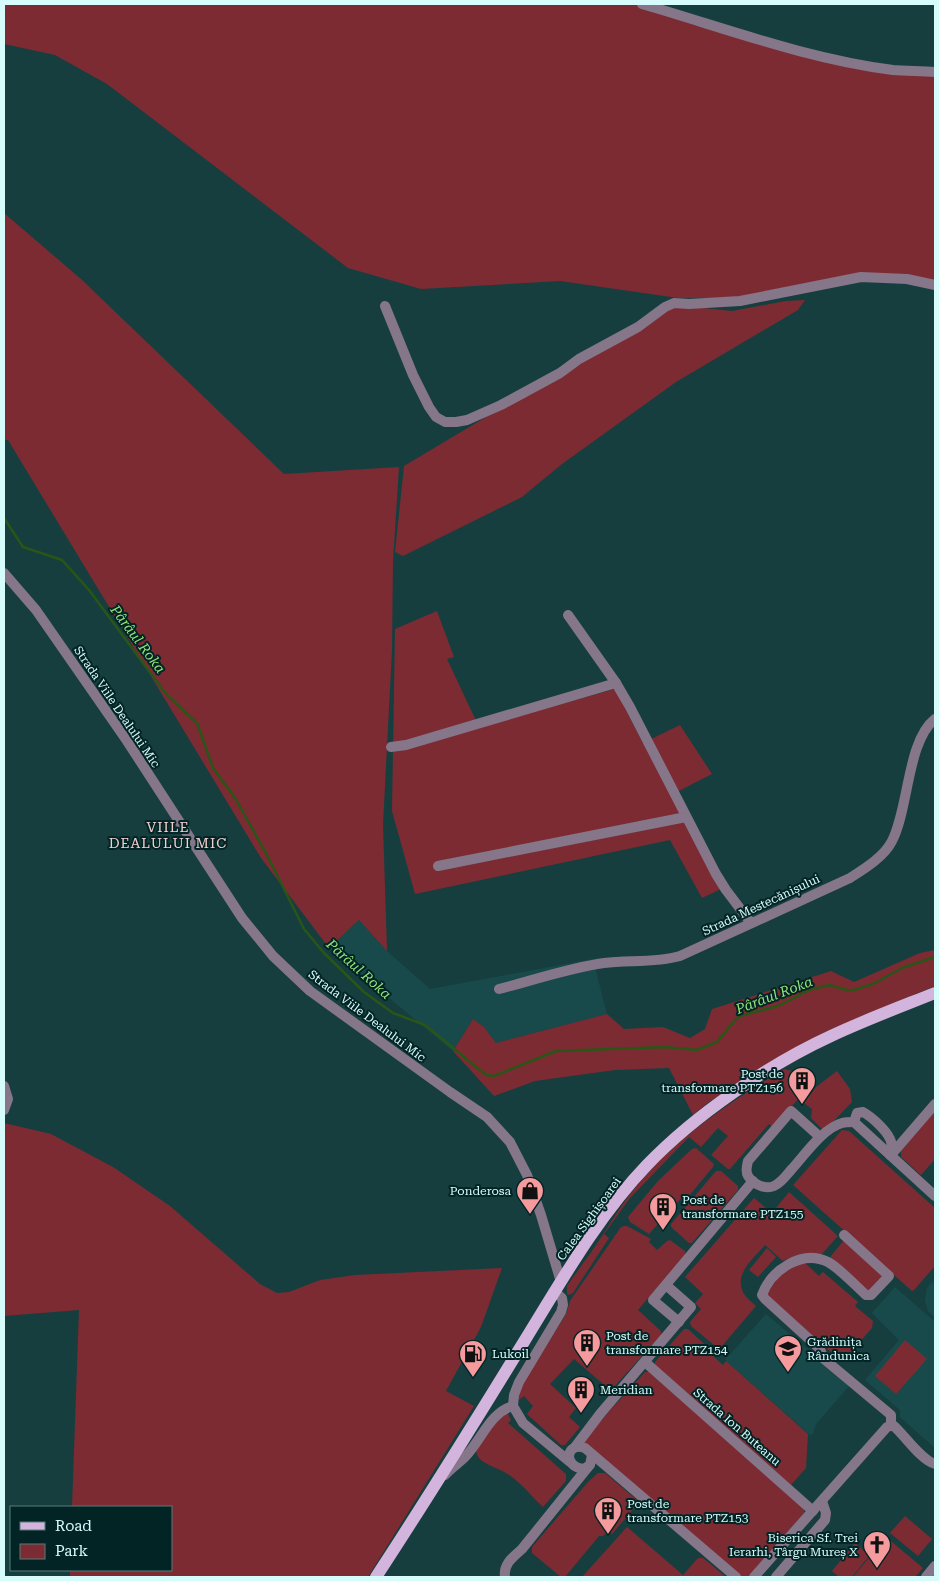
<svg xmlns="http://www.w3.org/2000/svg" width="939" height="1581" font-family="'Roboto Serif',serif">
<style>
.built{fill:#194a4b}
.green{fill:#7c2b33}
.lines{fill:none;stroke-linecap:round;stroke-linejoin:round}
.stream{stroke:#295617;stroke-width:2.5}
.minor{stroke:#85768a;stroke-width:10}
.major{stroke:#d2b4dc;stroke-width:12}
.labels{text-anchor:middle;stroke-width:4;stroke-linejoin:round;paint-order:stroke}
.street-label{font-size:12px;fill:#d7fcfc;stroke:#032425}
.poi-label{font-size:12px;fill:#d7fcfc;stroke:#032425;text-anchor:start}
.water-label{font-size:14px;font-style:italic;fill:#94e479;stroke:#032425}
.neighbourhood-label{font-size:14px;letter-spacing:1px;fill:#f3d0d0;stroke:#032425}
</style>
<rect width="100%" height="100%" fill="#163e3f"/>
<!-- built -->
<g class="built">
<polygon points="359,920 387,951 430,989 593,959 607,1014 496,1043 484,1027 473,1019 453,1051 329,948"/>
<polygon points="932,1282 935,1286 935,1317 928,1311 925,1300 927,1288"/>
<polygon points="895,1287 935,1322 935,1448 900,1417 900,1410 865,1380 899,1340 872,1313"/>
<polygon points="766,1314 850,1385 816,1424 813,1434 810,1435 725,1360"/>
</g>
<!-- green -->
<g class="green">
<polygon points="4,4 642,4 848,66 935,75 935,281 890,277 733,298 678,298 560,281 421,289 348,268 107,84 55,55 4,44"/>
<polygon points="4,213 81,279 284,474 399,467 393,561 392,650 383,825 387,951 359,920 329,948 261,858 8,440 4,440"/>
<polygon points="805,300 798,310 676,382 562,464 522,497 403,556 395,552 404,466 674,305 732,311 786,301"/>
<polygon points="437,611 454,657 447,659 479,727 615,689 643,743 680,725 712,774 671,795 721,889 702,898 670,840 415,894 392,811 395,629"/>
<polygon points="935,950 935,986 827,1031 759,1070 709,1102 693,1115 669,1068 615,1070 535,1081 494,1096 453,1051 473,1019 484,1027 496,1043 607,1014 624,1029 663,1027 690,1038 705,1029 712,1009 831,971 854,982 920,953"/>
<path d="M784 1069 796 1072 810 1086 773 1127 769 1124 730 1169H728L711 1155 728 1136 718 1128 701 1147 689 1137 630 1198 604 1234 609 1238 573 1293 569 1295 567 1294V1286C578 1270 591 1253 602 1236 614 1217 626 1198 641 1181 681 1134 732 1101 784 1069Z"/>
<polygon points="837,1071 850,1089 852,1102 824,1131 811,1118 812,1109 804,1103 816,1087"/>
<polygon points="935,1111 935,1159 921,1175 901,1157 901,1151"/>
<polygon points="4,1123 51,1134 113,1167 170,1206 260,1284 277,1293 289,1292 320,1280 355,1275 502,1268 481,1327 446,1391 474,1406 368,1577 70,1577 70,1570 171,1570 171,1507 72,1507 79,1310 4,1316"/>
<polygon points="842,1130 849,1131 935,1208 935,1266 914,1290 912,1291 793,1185"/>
<polygon points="696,1148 714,1164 713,1167 688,1197 684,1195 649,1234 630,1222 628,1217 658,1181 692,1149"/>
<polygon points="716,1171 721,1171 738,1186 738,1190 692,1243 689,1243 671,1227 671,1224"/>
<path d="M789 1192 838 1236 821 1255C809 1250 795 1255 783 1261L765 1245C754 1258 734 1273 743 1292 745 1297 752 1302 756 1306L722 1346 714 1345 691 1326 690 1322 701 1309 695 1303 703 1294 685 1277 754 1198 772 1213Z"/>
<polygon points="624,1226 627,1226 651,1239 649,1242 657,1250 667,1241 670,1240 685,1251 685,1255 638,1310 661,1331 661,1335 613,1388 609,1389 574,1359 550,1384 576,1408 569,1417 580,1427 565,1445 561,1445 527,1414 533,1406 524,1396 519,1400 518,1398 523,1383 566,1314 570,1301 621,1227"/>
<polygon points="844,1240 884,1274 869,1291 830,1262 831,1256"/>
<polygon points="767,1248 776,1257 758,1277 749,1270"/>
<polygon points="805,1263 819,1276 823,1272 858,1302 855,1306 873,1321 872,1328 842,1362 766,1295 766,1292 787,1267"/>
<polygon points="684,1329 688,1329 713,1352 713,1356 723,1365 726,1361 808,1434 806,1468 791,1485 655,1365 655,1362"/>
<polygon points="905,1340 927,1359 896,1394 875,1376"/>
<polygon points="645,1372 649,1372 804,1507 804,1513 748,1577 741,1577 585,1445 584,1439"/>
<path d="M507 1412 511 1420 508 1423 566 1474V1481L543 1507C531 1496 520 1481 506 1473 498 1468 485 1465 479 1458 467 1444 498 1421 507 1412Z"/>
<polygon points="598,1473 605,1473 637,1500 637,1505 612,1534 608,1531 603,1536 599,1536 565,1577 561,1577 532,1553 532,1547 588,1482"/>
<polygon points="905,1516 932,1539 918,1556 890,1533"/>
<polygon points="627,1527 683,1575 698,1558 703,1558 726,1577 582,1577"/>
<polygon points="886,1537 923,1568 915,1577 853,1577"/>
<polygon points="855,1543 869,1556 852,1577 839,1577 832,1571"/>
</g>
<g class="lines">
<!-- stream -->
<polyline class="stream" points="4,518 23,547 62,560 89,590 166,694 197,723 213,768 235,798 267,855 304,929 324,953 364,992 393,1013 425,1025 486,1075 494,1076 556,1051 665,1047 697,1050 717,1042 736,1019 743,1015 778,1006 812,989 830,985 850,991 873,984 902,968 935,957"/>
<!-- minor -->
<g class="minor">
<path d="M642 4C725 28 807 59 893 70 907 71 921 71 935 72"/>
<polyline points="385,306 413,375 429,407 436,417 445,422 456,422 467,420 501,405 560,373 579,359 638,327 665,307 674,303 689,304 740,301 861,277 907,279 935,285"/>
<polyline points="4,573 36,610 127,741 242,918 273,956 310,991 450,1092 487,1117 510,1142 527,1175 541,1215 561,1282"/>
<polyline points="568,615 616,683 630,707 716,874 726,890 751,923"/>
<polyline points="391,747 406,745 616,683"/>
<polyline points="438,866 686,817"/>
<path d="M499 989C534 980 569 968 604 963 629 960 655 963 680 956L850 878C864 869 884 857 892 841 909 808 907 741 935 719"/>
<polyline points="4,1086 8,1099 4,1110"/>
<polyline points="854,1122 935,1196"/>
<path d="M854 1122 857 1113 863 1112C872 1117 886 1130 890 1139 893 1144 891 1150 890 1155"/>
<path d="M820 1137 791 1111 748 1161C747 1166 745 1171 748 1176 753 1184 765 1190 774 1186 781 1183 786 1176 791 1170 804 1156 823 1128 842 1123 845 1122 850 1122 854 1122"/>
<polyline points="891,1155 935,1104"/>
<path d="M844 1235 889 1276 871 1295H866C856 1286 839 1268 828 1262 802 1249 771 1270 762 1295L765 1299 820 1349 824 1359 891 1415V1426"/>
<polyline points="555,1292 562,1298 563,1305 561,1312 519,1382 514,1395 513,1406 523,1423 570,1462"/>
<polyline points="679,1322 653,1300 753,1181"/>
<polyline points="645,1362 813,1511"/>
<path d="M891 1426H894C905 1436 922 1461 935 1464"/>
<polyline points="575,1447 600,1414 691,1307 666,1285"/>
<path d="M592 1455 590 1465 584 1469C562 1467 566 1441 585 1448L736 1577"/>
<path d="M445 1475C451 1468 459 1463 465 1457 481 1441 490 1412 513 1406"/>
<path d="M505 1577C503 1564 513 1557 522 1549L588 1467"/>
<polyline points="754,1577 887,1427 891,1426"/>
<polyline points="776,1577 825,1520 826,1513 822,1501"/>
<polyline points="926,1577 935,1566"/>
</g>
<!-- major -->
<path class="major" d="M376 1577C427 1499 476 1420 525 1340 562 1280 598 1216 647 1165 695 1115 768 1065 831 1036 865 1020 900 1007 935 993"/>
</g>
<!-- icons -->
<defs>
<symbol id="building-pin" viewBox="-11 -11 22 30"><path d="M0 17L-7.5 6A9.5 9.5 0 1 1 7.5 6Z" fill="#f59b9d" stroke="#032425"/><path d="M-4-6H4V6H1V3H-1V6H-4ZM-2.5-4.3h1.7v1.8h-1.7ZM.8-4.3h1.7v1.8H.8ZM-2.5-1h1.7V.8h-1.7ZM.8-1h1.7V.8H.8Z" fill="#111"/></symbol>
<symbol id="shop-pin" viewBox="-11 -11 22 30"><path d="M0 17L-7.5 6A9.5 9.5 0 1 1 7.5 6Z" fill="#f59b9d" stroke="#032425"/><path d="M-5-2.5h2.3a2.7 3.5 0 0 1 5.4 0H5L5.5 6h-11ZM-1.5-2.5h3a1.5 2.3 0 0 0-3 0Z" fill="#111"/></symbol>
<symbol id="school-pin" viewBox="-11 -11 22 30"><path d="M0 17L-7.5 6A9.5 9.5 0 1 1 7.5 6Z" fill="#f59b9d" stroke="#032425"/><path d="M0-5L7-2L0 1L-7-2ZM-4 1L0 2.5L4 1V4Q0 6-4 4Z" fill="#111"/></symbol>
<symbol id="fuel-pin" viewBox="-11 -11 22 30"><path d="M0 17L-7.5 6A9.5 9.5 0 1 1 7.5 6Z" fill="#f59b9d" stroke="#032425"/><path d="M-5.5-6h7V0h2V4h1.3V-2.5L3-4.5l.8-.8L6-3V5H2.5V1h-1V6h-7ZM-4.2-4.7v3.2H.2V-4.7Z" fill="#111"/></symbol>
<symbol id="church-pin" viewBox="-11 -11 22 30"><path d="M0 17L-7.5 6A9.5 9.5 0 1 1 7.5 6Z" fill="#f59b9d" stroke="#032425"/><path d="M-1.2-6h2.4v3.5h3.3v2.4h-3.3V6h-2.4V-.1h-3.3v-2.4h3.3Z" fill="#111"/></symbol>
</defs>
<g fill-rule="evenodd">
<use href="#building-pin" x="786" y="1065" width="32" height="43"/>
<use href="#shop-pin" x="514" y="1175" width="32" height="43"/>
<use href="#building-pin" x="647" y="1191" width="32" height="43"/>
<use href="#building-pin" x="571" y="1327" width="32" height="43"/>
<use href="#school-pin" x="772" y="1333" width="32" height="43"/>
<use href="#fuel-pin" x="457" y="1338" width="32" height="43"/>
<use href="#building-pin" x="565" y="1374" width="32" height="43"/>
<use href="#building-pin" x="592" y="1495" width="32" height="43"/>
<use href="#church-pin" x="861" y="1529" width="32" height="43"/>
</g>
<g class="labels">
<!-- street labels -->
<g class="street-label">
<text transform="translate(117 707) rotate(56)" y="4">Strada Viile Dealului Mic</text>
<text transform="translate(761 905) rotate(-25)" y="4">Strada Mestecănișului</text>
<text transform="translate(367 1016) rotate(37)" y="4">Strada Viile Dealului Mic</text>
<text transform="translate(589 1219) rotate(-54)" y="4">Calea Sighișoarei</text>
<text transform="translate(737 1427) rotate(41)" y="4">Strada Ion Buteanu</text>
</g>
<!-- poi labels -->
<g class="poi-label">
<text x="783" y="1078" text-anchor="end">Post de<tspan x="783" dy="14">transformare PTZ156</tspan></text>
<text x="511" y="1195" text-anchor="end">Ponderosa</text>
<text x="682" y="1204">Post de<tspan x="682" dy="14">transformare PTZ155</tspan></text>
<text x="606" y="1340">Post de<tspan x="606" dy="14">transformare PTZ154</tspan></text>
<text x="807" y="1346">Grădinița<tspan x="807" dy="14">Rândunica</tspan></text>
<text x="492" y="1358">Lukoil</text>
<text x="600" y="1394">Meridian</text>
<text x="627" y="1508">Post de<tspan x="627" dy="14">transformare PTZ153</tspan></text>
<text x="858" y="1542" text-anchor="end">Biserica Sf. Trei<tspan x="858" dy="14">Ierarhi, Târgu Mureș X</tspan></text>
</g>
<!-- water labels -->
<g class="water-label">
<text transform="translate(138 639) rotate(53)" y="5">Pârâul Roka</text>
<text transform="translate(359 969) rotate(42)" y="5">Pârâul Roka</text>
<text transform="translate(774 995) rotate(-21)" y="5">Pârâul Roka</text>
</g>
<!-- neighbourhood labels -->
<g class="neighbourhood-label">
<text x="168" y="832">VIILE<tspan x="168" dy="16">DEALULUI MIC</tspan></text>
</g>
</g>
<!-- border -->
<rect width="939" height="1581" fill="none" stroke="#d7fcfc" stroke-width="10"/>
<!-- legend -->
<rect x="10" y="1506" width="162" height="65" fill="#032425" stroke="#587a7b"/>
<rect x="20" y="1522" width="25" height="8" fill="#d2b4dc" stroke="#587a7b"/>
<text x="55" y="1531" font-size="15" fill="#d7fcfc">Road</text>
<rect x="20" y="1544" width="25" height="15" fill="#7c2b33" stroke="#587a7b"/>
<text x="55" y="1556" font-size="15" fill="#d7fcfc">Park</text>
</svg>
